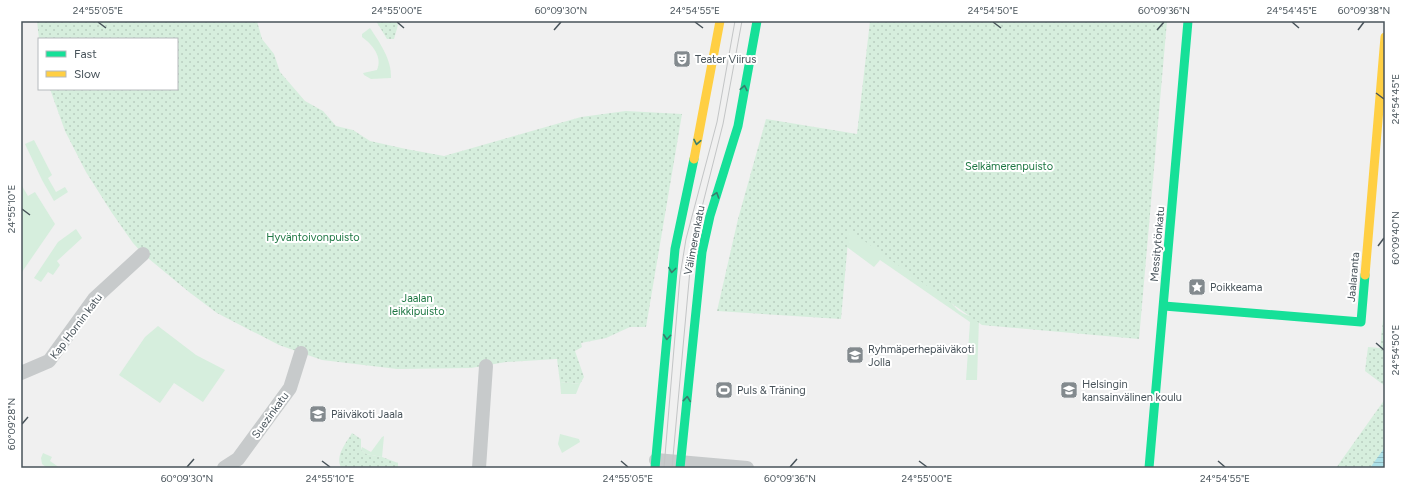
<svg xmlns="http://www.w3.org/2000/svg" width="1406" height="489" font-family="Figtree,sans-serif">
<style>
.grass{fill:#d6eedd}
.park{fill:url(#park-dots)}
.water{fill:url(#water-rules)}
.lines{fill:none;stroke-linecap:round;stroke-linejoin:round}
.street{stroke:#c7cacb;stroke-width:14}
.fast{stroke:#16e098;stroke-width:9}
.slow{stroke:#ffcf43;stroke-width:9}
.tram{stroke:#c3c5c6;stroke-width:1}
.oneway{stroke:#397d6d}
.ticks{fill:none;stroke:#48535a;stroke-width:1.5}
.labels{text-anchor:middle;stroke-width:4;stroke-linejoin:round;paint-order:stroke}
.poi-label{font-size:11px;fill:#48535a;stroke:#fff;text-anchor:start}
.park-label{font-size:11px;fill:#1e7743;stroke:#fff}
.street-label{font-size:11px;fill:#48535a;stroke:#fff}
.neatline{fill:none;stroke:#48535a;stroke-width:1.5}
.ticks-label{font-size:10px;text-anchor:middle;fill:#48535a}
</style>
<defs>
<pattern id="park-dots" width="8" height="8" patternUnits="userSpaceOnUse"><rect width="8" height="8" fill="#d6eedd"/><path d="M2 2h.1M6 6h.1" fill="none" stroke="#b9cec0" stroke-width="1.8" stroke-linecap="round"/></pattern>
<pattern id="water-rules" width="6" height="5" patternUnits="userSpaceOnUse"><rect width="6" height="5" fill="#ade1e8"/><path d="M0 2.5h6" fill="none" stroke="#8fb9bf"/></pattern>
</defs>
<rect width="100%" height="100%" fill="#f0f0f0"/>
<!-- grass -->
<g class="grass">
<path d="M370 28C380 43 392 60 391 78L371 79 364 75 363 73 377 70C383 57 372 44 362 37V34Z"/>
<polygon points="34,140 52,175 48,178 56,192 65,187 68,192 54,201 42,180 25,144"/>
<polygon points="22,186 28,196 35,192 55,224 22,272 21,270 21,188"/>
<path d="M838 207 945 294C957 311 959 313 979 319L977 380H966L970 322 880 260 874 267 847 247Z"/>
<polygon points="76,229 82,238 57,261 60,265 53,275 48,272 41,282 34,278 58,242"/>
<polygon points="158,326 196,355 225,370 203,402 174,383 160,403 119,375 145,337"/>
<polygon points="560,382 580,384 576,394 561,394"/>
<polygon points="560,434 579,439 580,442 562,453 558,444"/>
<polygon points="384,436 382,457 366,454 361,450 362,447 371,452 382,437"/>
<polygon points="43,453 52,457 50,461 60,468 47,468 42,464 41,458"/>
</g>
<!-- park -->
<g class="park">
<polygon points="37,21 257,21 262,39 274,54 280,72 305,101 323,111 336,126 353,130 370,141 406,149 444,156 581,117 626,111 682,114 646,327 630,327 606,338 581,343 582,347 575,351 584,377 580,384 560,382 557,359 506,362 471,368 397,369 322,360 279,345 217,313 189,292 143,254 133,243 112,213 86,172 65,131 50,89 177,89 177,39 39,39"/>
<polygon points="376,21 395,21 398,25 394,39 387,39"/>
<polygon points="870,21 1167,21 1139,339 982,325 849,230 841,319 717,311 738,219 766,119 857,134"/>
<polygon points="1385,300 1385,386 1365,371 1368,347 1380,348"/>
<polygon points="1385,399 1385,468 1336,468"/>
<path d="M352 433 361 439V450L366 454 382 457 398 463V468L341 467C335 456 346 443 352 433Z"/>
</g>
<!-- water -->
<polygon class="water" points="1385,447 1385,468 1370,468"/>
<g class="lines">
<!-- street -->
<g class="street">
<polyline points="21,373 49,361 94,299 143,254"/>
<polyline points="656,460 747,468"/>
<polyline points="224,468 238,459 290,388 301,353"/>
<polyline points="479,468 486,366"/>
</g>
<!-- fast -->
<g class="fast">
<polyline points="1164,306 1361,322 1365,275"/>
<polyline points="655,468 675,249 694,159"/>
<polyline points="680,468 702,252 710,216 738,126 757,21"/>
<polyline points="1149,468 1188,21"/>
</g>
<!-- slow -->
<g class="slow">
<polyline points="694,159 720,21"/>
<polyline points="1365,275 1385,37"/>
</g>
<!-- tram -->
<g class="tram">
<polyline points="664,468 680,276 686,239 717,122 735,21"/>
<polyline points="672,468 691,259 698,223 723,124 742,21"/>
</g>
</g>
<!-- one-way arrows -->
<defs><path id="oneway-chevron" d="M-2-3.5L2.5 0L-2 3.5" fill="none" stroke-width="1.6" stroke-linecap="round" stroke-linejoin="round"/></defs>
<g class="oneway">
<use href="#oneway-chevron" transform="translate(744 88) rotate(-79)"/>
<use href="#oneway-chevron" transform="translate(697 142) rotate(101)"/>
<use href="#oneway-chevron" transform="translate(716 195) rotate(-72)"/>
<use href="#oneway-chevron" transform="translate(672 270) rotate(97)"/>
<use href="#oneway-chevron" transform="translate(667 337) rotate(95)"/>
<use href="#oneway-chevron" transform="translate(687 399) rotate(-84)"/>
</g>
<!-- ticks -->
<path class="ticks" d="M98 22 106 28M397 22 404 28M695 22 703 28M993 22 1001 28M1292 22 1299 28M554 30 561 22M1157 30 1164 22M1358 30 1364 22M1376 93 1384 99M22 209 30 215M1378 246 1384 238M1376 343 1384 350M22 424 28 417M322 461 330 467M621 461 628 467M919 461 927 467M1218 461 1225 467M187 467 194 459M790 467 797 459"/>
<!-- icons -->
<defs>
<symbol id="theatre-square" viewBox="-11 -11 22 22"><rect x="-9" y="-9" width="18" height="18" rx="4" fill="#838a8e" stroke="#fff"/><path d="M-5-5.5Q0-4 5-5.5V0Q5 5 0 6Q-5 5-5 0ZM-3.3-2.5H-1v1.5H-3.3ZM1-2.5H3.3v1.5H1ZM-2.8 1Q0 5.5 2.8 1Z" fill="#fff"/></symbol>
<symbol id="sight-square" viewBox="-11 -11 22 22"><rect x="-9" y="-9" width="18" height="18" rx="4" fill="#838a8e" stroke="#fff"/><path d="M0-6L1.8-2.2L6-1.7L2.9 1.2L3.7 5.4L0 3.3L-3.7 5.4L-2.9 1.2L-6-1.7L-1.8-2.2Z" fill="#fff"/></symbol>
<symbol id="school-square" viewBox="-11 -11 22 22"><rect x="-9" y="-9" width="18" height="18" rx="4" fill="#838a8e" stroke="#fff"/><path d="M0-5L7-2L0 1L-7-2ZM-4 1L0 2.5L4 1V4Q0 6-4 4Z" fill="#fff"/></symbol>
<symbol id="stadium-square" viewBox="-11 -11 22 22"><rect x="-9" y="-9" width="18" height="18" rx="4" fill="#838a8e" stroke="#fff"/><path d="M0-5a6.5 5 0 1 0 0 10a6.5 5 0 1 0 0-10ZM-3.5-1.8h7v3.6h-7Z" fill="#fff"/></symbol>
</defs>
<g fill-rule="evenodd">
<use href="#theatre-square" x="672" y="49" width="20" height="20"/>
<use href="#sight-square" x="1187" y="277" width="20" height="20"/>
<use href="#school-square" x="845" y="345" width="20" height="20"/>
<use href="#stadium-square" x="714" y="380" width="20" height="20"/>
<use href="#school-square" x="1059" y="380" width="20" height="20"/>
<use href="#school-square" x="308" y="404" width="20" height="20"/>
</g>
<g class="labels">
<!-- poi labels -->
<g class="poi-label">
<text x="695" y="63">Teater Viirus</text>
<text x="1210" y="291">Poikkeama</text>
<text x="868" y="353">Ryhmäperhepäiväkoti<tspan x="868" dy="13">Jolla</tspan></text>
<text x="1082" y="388">Helsingin<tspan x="1082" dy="13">kansainvälinen koulu</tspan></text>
<text x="737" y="394">Puls &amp; Träning</text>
<text x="331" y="418">Päiväkoti Jaala</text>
</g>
<!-- park labels -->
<g class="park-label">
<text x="1009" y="170">Selkämerenpuisto</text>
<text x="313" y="241">Hyväntoivonpuisto</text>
<text x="417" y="302">Jaalan<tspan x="417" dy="13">leikkipuisto</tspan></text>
</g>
<!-- street labels -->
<g class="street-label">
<text transform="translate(694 240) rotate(-79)" y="4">Välimerenkatu</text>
<text transform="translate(1157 244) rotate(-85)" y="4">Messitytönkatu</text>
<text transform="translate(1353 277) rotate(-85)" y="4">Jaalaranta</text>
<text transform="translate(76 326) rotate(-53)" y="4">Kap Hornin katu</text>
<text transform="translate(270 415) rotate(-54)" y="4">Suezinkatu</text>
</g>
</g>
<!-- border -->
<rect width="1406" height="489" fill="none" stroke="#ffffff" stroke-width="44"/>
<!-- legend -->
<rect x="38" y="38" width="140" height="52" fill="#ffffff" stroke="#b6babd"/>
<rect x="46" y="51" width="20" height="6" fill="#16e098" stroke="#b6babd"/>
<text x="74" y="58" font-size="12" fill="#48535a">Fast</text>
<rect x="46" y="71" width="20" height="6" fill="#ffcf43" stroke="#b6babd"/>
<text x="74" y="78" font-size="12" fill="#48535a">Slow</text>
<rect x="22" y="22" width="1362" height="445" class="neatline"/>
<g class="ticks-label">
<text x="98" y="14">24°55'05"E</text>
<text x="397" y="14">24°55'00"E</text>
<text x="561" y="14">60°09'30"N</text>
<text x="695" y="14">24°54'55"E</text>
<text x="993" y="14">24°54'50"E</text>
<text x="1164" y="14">60°09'36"N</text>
<text x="1292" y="14">24°54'45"E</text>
<text x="1364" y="14">60°09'38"N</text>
<text transform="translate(1395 99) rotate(-90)" y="4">24°54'45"E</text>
<text transform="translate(11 209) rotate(-90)" y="4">24°55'10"E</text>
<text transform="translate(1395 238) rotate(-90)" y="4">60°09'40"N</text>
<text transform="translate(1395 350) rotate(-90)" y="4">24°54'50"E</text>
<text transform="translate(11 424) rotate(-90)" y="4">60°09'28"N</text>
<text x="187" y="482">60°09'30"N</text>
<text x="330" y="482">24°55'10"E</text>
<text x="628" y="482">24°55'05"E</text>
<text x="790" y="482">60°09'36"N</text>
<text x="927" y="482">24°55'00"E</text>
<text x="1225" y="482">24°54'55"E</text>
</g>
</svg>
